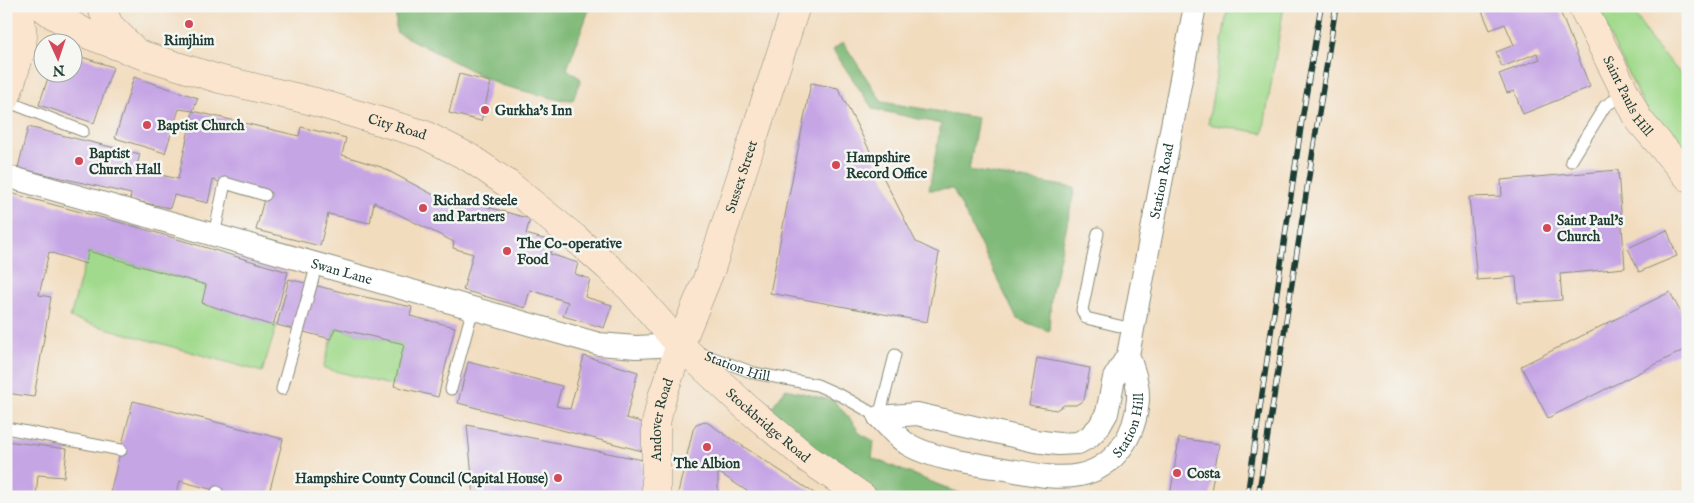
<svg xmlns="http://www.w3.org/2000/svg" width="1694" height="503" font-family="'IM FELL English',serif">
<style>
.green{fill:#a1da8c;stroke:#608c60}
.forest{fill:#80ba78;stroke:#507c56}
.building{fill:#c6a5e5}
.lines{fill:none;stroke-linecap:round;stroke-linejoin:round}
.lane-casing{stroke:#888c79;stroke-width:13}
.street-casing{stroke:#888c79;stroke-width:24}
.secondary-casing{stroke:#888c79;stroke-width:29}
.lane{stroke:#fff;stroke-width:11}
.street{stroke:#fff;stroke-width:22}
.secondary{stroke:#fbe5cf;stroke-width:28}
.rail-casing{stroke:#1f3d34;stroke-width:5.5}
.rail{stroke:#f6f6f2;stroke-width:4;stroke-dasharray:11;stroke-linecap:butt}
.poi-dot{fill:#d1495b;stroke:#f6f6f2;stroke-width:2}
.labels{text-anchor:middle;stroke-width:5;stroke-linejoin:round;paint-order:stroke}
.poi-label{font-size:14px;font-weight:bold;fill:#1f3d34;stroke:#f6f6f2;text-anchor:start}
.street-label{font-size:14px;fill:#1f3d34;stroke:#f6f6f2}
</style>
<rect width="100%" height="100%" fill="#f6f6f2"/>
<filter id="ink" filterUnits="userSpaceOnUse"><feTurbulence type="fractalNoise" baseFrequency=".02" numOctaves="2"/><feDisplacementMap in="SourceGraphic" scale="10" xChannelSelector="R" yChannelSelector="G"/><feConvolveMatrix kernelMatrix="1 2 1 2 8 2 1 2 1" color-interpolation-filters="sRGB"/></filter>
<filter id="wash" filterUnits="userSpaceOnUse"><feTurbulence type="fractalNoise" baseFrequency=".0096" numOctaves="4" result="noise"/><feDisplacementMap in="SourceGraphic" scale="20" xChannelSelector="R" yChannelSelector="G"/><feGaussianBlur stdDeviation="1.12" result="paint"/><feColorMatrix in="noise" values="0 0 0 0 0 0 0 0 0 0 0 0 0 0 0 0 0 1.4 0 .05"/><feComposite in="paint" operator="in"/></filter>
<g filter="url(#wash)">
<rect width="100%" height="100%" fill="#f2dcbe"/>
<!-- green -->
<g class="green">
<polygon points="1228,6 1284,6 1263,133 1208,124"/>
<polygon points="1595,6 1631,6 1651,41 1688,82 1688,168 1652,122"/>
<polygon points="88,251 206,285 202,303 277,325 262,372 70,318"/>
<polygon points="335,328 404,344 394,386 323,368"/>
</g>
<!-- forest -->
<g class="forest">
<polygon points="396,6 582,6 589,10 567,69 581,79 573,100 556,99 500,85 396,32"/>
<polygon points="843,42 882,102 978,118 969,170 1075,188 1051,296 1049,331 1017,319 953,189 929,190 941,124 873,109 833,50"/>
<polygon points="786,389 834,401 850,419 861,434 874,441 872,458 969,497 878,497 814,455 767,413"/>
</g>
<g id="blocks">
<!-- building -->
<g class="building">
<polygon points="1480,6 1558,6 1590,87 1523,114 1514,91 1507,93 1499,74 1540,59 1537,53 1502,67 1496,52 1514,45 1505,24 1490,30"/>
<polygon points="72,54 113,67 94,123 39,105 50,72 72,72"/>
<polygon points="459,74 491,82 481,121 449,113"/>
<polygon points="134,77 198,98 193,111 179,109 165,153 115,138"/>
<polygon points="811,83 838,88 916,242 939,253 927,322 770,293"/>
<polygon points="193,111 299,136 301,127 346,138 342,155 381,167 462,210 464,200 530,219 526,234 554,242 550,254 578,263 575,274 590,279 585,297 612,305 604,328 563,316 568,302 530,290 525,308 463,290 473,254 453,248 454,242 374,202 370,223 328,214 320,246 256,230 265,195 213,180 208,203 174,195 170,208 130,200 131,194 18,168 28,127 140,154 136,169 178,179"/>
<polygon points="1618,170 1625,268 1560,274 1562,300 1518,303 1516,277 1477,280 1469,197 1502,196 1501,180"/>
<polygon points="6,192 137,227 288,272 273,326 202,303 206,285 88,251 86,264 49,252 39,295 51,297 34,397 6,393"/>
<polygon points="1667,230 1677,256 1639,272 1628,248"/>
<polygon points="289,279 346,293 412,307 410,316 455,327 438,397 394,386 404,344 335,328 331,339 277,325"/>
<polygon points="1670,292 1688,327 1688,348 1548,418 1521,366"/>
<polygon points="584,356 638,372 626,418 648,424 642,451 458,403 468,362 562,386 556,406 570,409"/>
<polygon points="1037,358 1090,368 1084,400 1076,405 1064,405 1056,410 1029,405"/>
<polygon points="133,401 283,439 268,497 240,497 180,481 176,497 109,497"/>
<polygon points="705,421 729,437 820,497 756,497 718,472 718,497 677,497 693,430 696,424"/>
<polygon points="467,425 643,460 644,497 474,497"/>
<polygon points="1179,438 1219,444 1210,497 1170,497"/>
<polygon points="6,441 67,449 64,477 38,475 36,497 6,497"/>
</g>
</g>
</g>
<g filter="url(#ink)">
<use href="#blocks" fill-opacity="0" stroke="#888c79" stroke-width="1"/>
<g class="lines">
<defs>
<g id="lane">
<polyline points="6,101 83,131"/>
<polyline points="1571,161 1605,106 1626,93"/>
<polyline points="1098,233 1082,310 1086,318 1132,329"/>
<polyline points="214,235 225,183 265,195"/>
<path id="s1" d="M700 353 754 373 817 385 842 396 879 417 895 355"/>
<polyline points="282,389 317,264"/>
<polyline points="451,389 473,308"/>
<polyline points="6,428 121,450"/>
<polyline points="216,497 217,492"/>
</g>
<g id="street">
<path id="s2" d="M6 176 599 344 636 347 680 345"/>
<path id="s3" d="M879 417 917 414 1035 441 1058 444 1078 443 1089 437 1099 427 1107 413 1114 378 1128 355 1195 6"/>
<path id="s4" d="M879 417C888 426 898 439 909 445 932 458 967 463 993 467 1021 471 1053 481 1080 475 1116 467 1136 434 1138 399 1139 384 1133 369 1128 355"/>
</g>
<g id="secondary">
<path id="s5" d="M41 6 52 14 91 36 136 53 219 79 312 101 423 134 470 158 508 184 575 238 608 267 630 288 680 345 745 406 808 459 863 497"/>
<polyline points="101,6 109,25 132,48"/>
<path id="s6" d="M1582 6 1639 120 1688 177"/>
<polyline points="6,98 22,48 23,36 19,6"/>
<path id="s7" d="M656 497V423L662 397 680 345 711 269 796 6"/>
</g>
</defs>
<!-- lane casing -->
<use href="#lane" class="lane-casing"/>
<!-- street casing -->
<use href="#street" class="street-casing"/>
<!-- secondary casing -->
<use href="#secondary" class="secondary-casing"/>
<!-- lane -->
<use href="#lane" class="lane"/>
<!-- street -->
<use href="#street" class="street"/>
<!-- secondary -->
<use href="#secondary" class="secondary"/>
<defs>
<g id="rail">
<polyline points="1247,497 1302,120 1321,6"/>
<polyline points="1258,497 1336,6"/>
</g>
</defs>
<!-- rail casing -->
<use href="#rail" class="rail-casing"/>
<!-- rail -->
<use href="#rail" class="rail"/>
</g>
</g>
<!-- markers -->
<g class="poi-dot">
<circle cx="189" cy="24" r="5"/>
<circle cx="485" cy="110" r="5"/>
<circle cx="147" cy="125" r="5"/>
<circle cx="79" cy="161" r="5"/>
<circle cx="836" cy="165" r="5"/>
<circle cx="423" cy="208" r="5"/>
<circle cx="1547" cy="228" r="5"/>
<circle cx="507" cy="251" r="5"/>
<circle cx="707" cy="447" r="5"/>
<circle cx="1177" cy="473" r="5"/>
<circle cx="558" cy="478" r="5"/>
</g>
<g class="labels">
<!-- poi labels -->
<g class="poi-label">
<text x="189" y="45" text-anchor="middle">Rimjhim</text>
<text x="495" y="115">Gurkha's Inn</text>
<text x="157" y="130">Baptist Church</text>
<text x="89" y="158">Baptist<tspan x="89" dy="16">Church Hall</tspan></text>
<text x="846" y="162">Hampshire<tspan x="846" dy="16">Record Office</tspan></text>
<text x="433" y="205">Richard Steele<tspan x="433" dy="16">and Partners</tspan></text>
<text x="1557" y="225">Saint Paul's<tspan x="1557" dy="16">Church</tspan></text>
<text x="517" y="248">The Co-operative<tspan x="517" dy="16">Food</tspan></text>
<text x="707" y="468" text-anchor="middle">The Albion</text>
<text x="1187" y="478">Costa</text>
<text x="548" y="483" text-anchor="end">Hampshire County Council (Capital House)</text>
</g>
<!-- street labels -->
<g class="street-label">
<text dy="5" stroke="none"><textPath href="#s6" startOffset="101">Saint Pauls Hill</textPath></text>
<text dy="5" stroke="none"><textPath href="#s5" startOffset="378">City Road</textPath></text>
<text dy="5" stroke="none"><textPath href="#s7" startOffset="335">Sussex Street</textPath></text>
<text dy="5" stroke="none"><textPath href="#s3" startOffset="485">Station Road</textPath></text>
<text dy="5" stroke="none"><textPath href="#s2" startOffset="349">Swan Lane</textPath></text>
<text dy="5" stroke="none"><textPath href="#s1" startOffset="40">Station Hill</textPath></text>
<text dy="5" stroke="none"><textPath href="#s7" startOffset="78">Andover Road</textPath></text>
<text dy="5" stroke="none"><textPath href="#s4" startOffset="291">Station Hill</textPath></text>
<text dy="5" stroke="none"><textPath href="#s5" startOffset="859">Stockbridge Road</textPath></text>
</g>
</g>
<!-- margin -->
<rect width="1694" height="503" fill="none" stroke="#f6f6f2" stroke-width="25"/>
<!-- north arrow -->
<g transform="translate(58 58) rotate(177)"><circle r="24" fill="#f6f6f2" stroke="#a0aca6"/>
<path d="M0-4L9 19L0 12L-9 19Z" fill="#d1495b"/>
<text y="-8" font-size="14" font-weight="bold" text-anchor="middle" fill="#1f3d34">N</text>
</g>
</svg>
